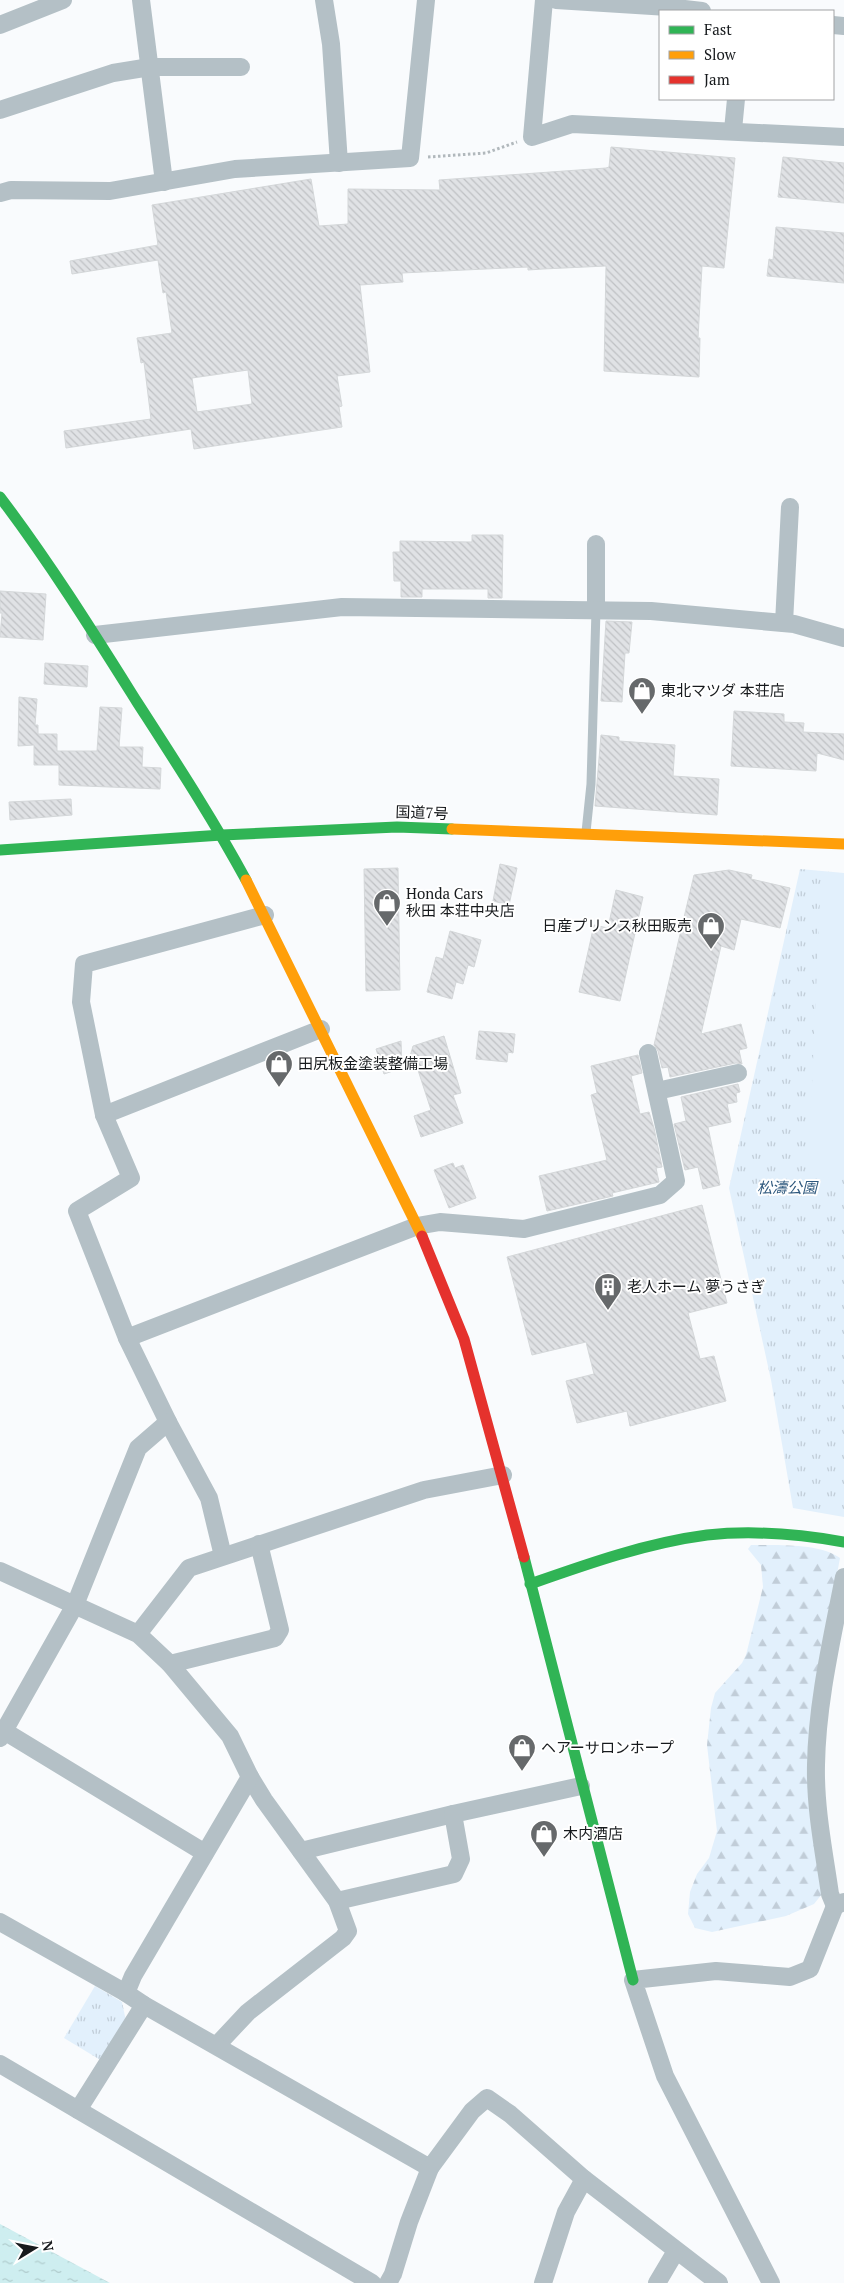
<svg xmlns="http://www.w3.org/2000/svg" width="844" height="2283" font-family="'PT Serif','Noto Sans JP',serif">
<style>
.grass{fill:url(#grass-tufts)}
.forest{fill:url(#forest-firs)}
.garden{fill:#e2f0fc}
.water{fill:url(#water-ripples)}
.building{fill:url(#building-back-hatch);stroke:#d4d7d9;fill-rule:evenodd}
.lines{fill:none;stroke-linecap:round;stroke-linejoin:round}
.path{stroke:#b1b8bc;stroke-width:3;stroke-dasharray:2.5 2.5;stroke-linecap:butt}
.lane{stroke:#b4c0c6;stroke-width:9}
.street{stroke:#b4c0c6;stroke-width:18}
.fast{stroke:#30b455;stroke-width:11}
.slow{stroke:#ff9f0a;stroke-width:11}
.jam{stroke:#e5322d;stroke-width:11}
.labels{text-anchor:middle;stroke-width:4;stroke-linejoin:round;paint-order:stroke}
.poi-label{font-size:15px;fill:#171a1d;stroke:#fff;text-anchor:start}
.street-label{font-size:15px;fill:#171a1d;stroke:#fff}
.park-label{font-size:15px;font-style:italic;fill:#2f597e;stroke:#fff}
</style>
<defs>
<pattern id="grass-tufts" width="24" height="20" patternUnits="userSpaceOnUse" patternTransform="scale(1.25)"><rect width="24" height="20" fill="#e2f0fc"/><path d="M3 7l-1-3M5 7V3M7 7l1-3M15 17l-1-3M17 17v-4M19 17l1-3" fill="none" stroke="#c1cdd8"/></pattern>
<pattern id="forest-firs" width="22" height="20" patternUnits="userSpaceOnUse" patternTransform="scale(1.25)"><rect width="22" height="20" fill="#e2f0fc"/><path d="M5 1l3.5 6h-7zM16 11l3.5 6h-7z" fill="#c1cdd8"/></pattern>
<pattern id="water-ripples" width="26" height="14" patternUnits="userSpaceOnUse" patternTransform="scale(1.25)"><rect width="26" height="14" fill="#ceeef0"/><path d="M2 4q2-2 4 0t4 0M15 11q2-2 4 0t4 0" fill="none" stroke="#b0cccd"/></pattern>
<pattern id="building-back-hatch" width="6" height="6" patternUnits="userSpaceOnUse" patternTransform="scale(1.25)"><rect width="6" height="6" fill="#e0e2e5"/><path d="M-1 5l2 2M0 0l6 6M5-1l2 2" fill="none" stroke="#bfc1c4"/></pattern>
</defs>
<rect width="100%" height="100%" fill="#f9fbfd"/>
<!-- grass -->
<g class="grass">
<polygon points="800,869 844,873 844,1517 793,1508 771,1380 729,1188"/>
<polygon points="95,1986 122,2002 126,2021 102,2061 64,2038"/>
</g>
<!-- forest -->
<path class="forest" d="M751 1545C775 1545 821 1543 840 1558L814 1698 822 1894 814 1904 786 1916 712 1932 695 1928 688 1914 690 1892 697 1874 709 1858 717 1831 707 1745 711 1708 715 1693 742 1663 746 1655 763 1587 761 1565 748 1549Z"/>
<!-- garden -->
<polygon class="garden" points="821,875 844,878 844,1178 808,1177"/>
<!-- water -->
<polygon class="water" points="0,2224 110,2283 0,2283"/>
<!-- building -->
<g class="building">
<path d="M611 147 735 158 724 268 702 266 698 338H700L699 377 604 371 606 266 543 269 528 270V267L402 273 403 282 360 285 370 372 337 376 342 406 339 407 342 427 194 449 191 429 66 448 64 431 151 419 144 362 141 363 137 338 172 333 166 292 163 293 158 260 72 274 70 261 158 245 152 205 311 179 319 226 348 224V189L440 190 439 180 606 168 609 167ZM248 370 252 404 197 412 192 378Z"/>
<polygon points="783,157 844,163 844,203 778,197"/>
<polygon points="776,227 844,233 844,283 767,276 769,259 773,260"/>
<polygon points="472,535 503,535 502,598 488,598 488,589 422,589 422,597 401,597 401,581 394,581 393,552 400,552 400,541 472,542"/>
<polygon points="0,591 46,594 43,640 0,637 2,613 0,613"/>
<polygon points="606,621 632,622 629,653 625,653 622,702 601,701"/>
<polygon points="45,663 88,666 87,687 44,684"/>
<polygon points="19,697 37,699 35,725 38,725 38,734 57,734 57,751 97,751 100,707 122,708 119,747 143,747 142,767 161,768 160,789 59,785 59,765 34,765 34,745 18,746"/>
<polygon points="734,711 784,714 784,722 804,723 803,732 844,734 844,760 817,753 816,771 731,766"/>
<polygon points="601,735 619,737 619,741 675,745 673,776 719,779 717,815 595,806"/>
<polygon points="71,799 72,815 10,820 9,802"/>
<polygon points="500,864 517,868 509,905 493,901"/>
<polygon points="398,868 400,990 366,991 364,869"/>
<polygon points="729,870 752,875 751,879 790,888 780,928 741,919 734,950 721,946 701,1034 741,1024 747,1048 739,1050 742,1064 736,1063 670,1077 668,1067 662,1068 658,1051 654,1045 694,875"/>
<polygon points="616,890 643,897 620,1001 579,992 594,925 608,928"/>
<polygon points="450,931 481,940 474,967 468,965 463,984 456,982 452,999 427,992 436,957 443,959"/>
<polygon points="479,1031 515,1034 513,1053 508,1052 507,1062 476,1059"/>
<polygon points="444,1036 461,1093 453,1095 463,1123 421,1137 414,1116 431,1110 416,1064 407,1067 413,1046"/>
<polygon points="401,1041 402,1068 384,1074 376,1049"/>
<polygon points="638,1055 642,1073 631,1076 640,1114 649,1112 654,1128 662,1167 656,1168 659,1182 612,1193 613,1196 547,1211 539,1176 607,1160 591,1095 597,1093 591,1066"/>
<polygon points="738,1084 740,1092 736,1093 737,1102 727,1104 731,1122 708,1127 720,1185 703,1189 698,1167 685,1170 683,1162 674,1124 686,1121 681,1097"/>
<polygon points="453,1163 455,1168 463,1165 476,1198 449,1208 434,1170"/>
<polygon points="702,1205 727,1303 688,1313 700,1359 714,1356 726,1401 630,1426 627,1411 577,1423 566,1381 594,1374 586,1342 532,1355 507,1257"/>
</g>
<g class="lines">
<!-- path -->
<polyline class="path" points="428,157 486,153 517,142"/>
<!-- lane -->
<polyline class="lane" points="586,832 591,784 596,610"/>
<!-- street -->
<g class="street">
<polyline points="141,0 164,182"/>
<polyline points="324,0 331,44 339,163"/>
<polyline points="544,0 532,137 572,124 844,137"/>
<polyline points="556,0 668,7 702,11"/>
<polyline points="0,25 63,0"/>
<polyline points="833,25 844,26"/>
<polyline points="0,110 113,73 150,67 241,67"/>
<polyline points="733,130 736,99"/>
<polyline points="0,193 11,190 110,191 235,169 410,158 426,0"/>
<polyline points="596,610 596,544"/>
<polyline points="784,623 790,507"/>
<polyline points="95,635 342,607 651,611 794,624 844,638"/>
<polyline points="657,1091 738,1073"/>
<polyline points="104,1115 321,1029"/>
<polyline points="127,1338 417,1226 440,1222 524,1229 660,1195 676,1181 648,1053"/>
<polyline points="223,1556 209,1498 168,1422 127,1338 77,1211 131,1178 104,1115 81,1002 84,964 265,915"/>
<polyline points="0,1571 138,1634 170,1664 230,1736 250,1777 264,1800 337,1901 348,1931 343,1938 248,2012 217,2045"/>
<polyline points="138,1634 189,1568 424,1490 503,1475"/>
<polyline points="170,1664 275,1638 280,1630 259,1544"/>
<polyline points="4,1731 205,1853"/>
<polyline points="0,1738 75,1605 138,1448 168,1422"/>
<polyline points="250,1777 133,1976 126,1993 144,2005 430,2168 472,2111 487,2098 510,2114 584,2179 719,2283"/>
<polyline points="301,1851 453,1814"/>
<polyline points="337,1901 454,1874 461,1859 453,1814 581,1786"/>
<path d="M835 1906 830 1894C824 1852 815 1808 816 1765 817 1702 832 1639 844 1577"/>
<polyline points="0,1922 126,1993"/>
<polyline points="0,2064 372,2283"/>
<polyline points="78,2110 144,2005"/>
<polyline points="388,2283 393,2274 409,2222 430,2168"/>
<polyline points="543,2283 566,2212 584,2179"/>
<polyline points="657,2283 676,2251"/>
<polyline points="771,2283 665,2076 633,1980 716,1971 790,1977 810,1969 835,1906 844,1902"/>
</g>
<!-- fast -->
<g class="fast">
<path d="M0 497C50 563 93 632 137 702 175 761 213 819 246 880"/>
<polyline points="0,850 222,835 397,827 452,829"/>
<polyline points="524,1557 633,1980"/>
<path d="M530 1584C587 1564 646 1543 707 1535 753 1530 799 1534 844 1542"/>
</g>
<!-- slow -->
<g class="slow">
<polyline points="452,829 844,844"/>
<polyline points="246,880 422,1236"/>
</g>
<!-- jam -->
<polyline class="jam" points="422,1236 464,1339 524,1557"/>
</g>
<!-- icons -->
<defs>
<symbol id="shop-pin" viewBox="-11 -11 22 30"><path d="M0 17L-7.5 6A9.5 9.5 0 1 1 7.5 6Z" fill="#66696b" stroke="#fff"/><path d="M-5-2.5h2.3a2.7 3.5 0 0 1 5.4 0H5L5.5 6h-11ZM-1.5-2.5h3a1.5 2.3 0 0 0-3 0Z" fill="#fff"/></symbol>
<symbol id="building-pin" viewBox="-11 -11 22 30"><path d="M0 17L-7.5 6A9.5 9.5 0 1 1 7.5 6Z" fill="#66696b" stroke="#fff"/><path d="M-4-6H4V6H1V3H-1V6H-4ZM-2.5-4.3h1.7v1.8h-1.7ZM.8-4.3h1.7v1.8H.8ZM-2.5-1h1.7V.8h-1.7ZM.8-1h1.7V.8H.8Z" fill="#fff"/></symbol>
</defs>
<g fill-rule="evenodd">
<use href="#shop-pin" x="626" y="675" width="32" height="43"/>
<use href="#shop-pin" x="371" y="887" width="32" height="43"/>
<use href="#shop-pin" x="695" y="910" width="32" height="43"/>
<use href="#shop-pin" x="263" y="1048" width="32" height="43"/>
<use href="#building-pin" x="592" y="1271" width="32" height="43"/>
<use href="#shop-pin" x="506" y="1732" width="32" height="43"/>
<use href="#shop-pin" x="528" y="1818" width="32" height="43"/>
</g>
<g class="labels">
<!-- poi labels -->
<g class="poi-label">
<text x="661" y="696">東北マツダ 本荘店</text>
<text x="406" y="899">Honda Cars<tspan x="406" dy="17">秋田 本荘中央店</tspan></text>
<text x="692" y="931" text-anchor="end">日産プリンス秋田販売</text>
<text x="298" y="1069">田尻板金塗装整備工場</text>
<text x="627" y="1292">老人ホーム 夢うさぎ</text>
<text x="541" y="1753">ヘアーサロンホープ</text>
<text x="563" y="1839">木内酒店</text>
</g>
<!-- street labels -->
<g class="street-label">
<text transform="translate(422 813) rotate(2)" y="5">国道7号</text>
</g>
<!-- park labels -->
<g class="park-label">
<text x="787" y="1193">松濤公園</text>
</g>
</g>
<!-- legend -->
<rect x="659" y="10" width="175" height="90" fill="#ffffff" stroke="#a2a3a5"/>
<rect x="669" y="26" width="25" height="8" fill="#30b455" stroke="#a2a3a5"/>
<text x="704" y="35" font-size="15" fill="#171a1d">Fast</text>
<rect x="669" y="51" width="25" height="8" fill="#ff9f0a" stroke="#a2a3a5"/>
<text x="704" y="60" font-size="15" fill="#171a1d">Slow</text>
<rect x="669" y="76" width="25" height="8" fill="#e5322d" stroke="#a2a3a5"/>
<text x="704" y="85" font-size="15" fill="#171a1d">Jam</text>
<!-- north arrow -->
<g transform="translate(35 2248) rotate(80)" stroke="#ffffff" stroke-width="4" paint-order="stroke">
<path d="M0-4L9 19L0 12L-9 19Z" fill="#171a1d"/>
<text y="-8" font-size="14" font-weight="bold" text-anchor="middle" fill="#171a1d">N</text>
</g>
</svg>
